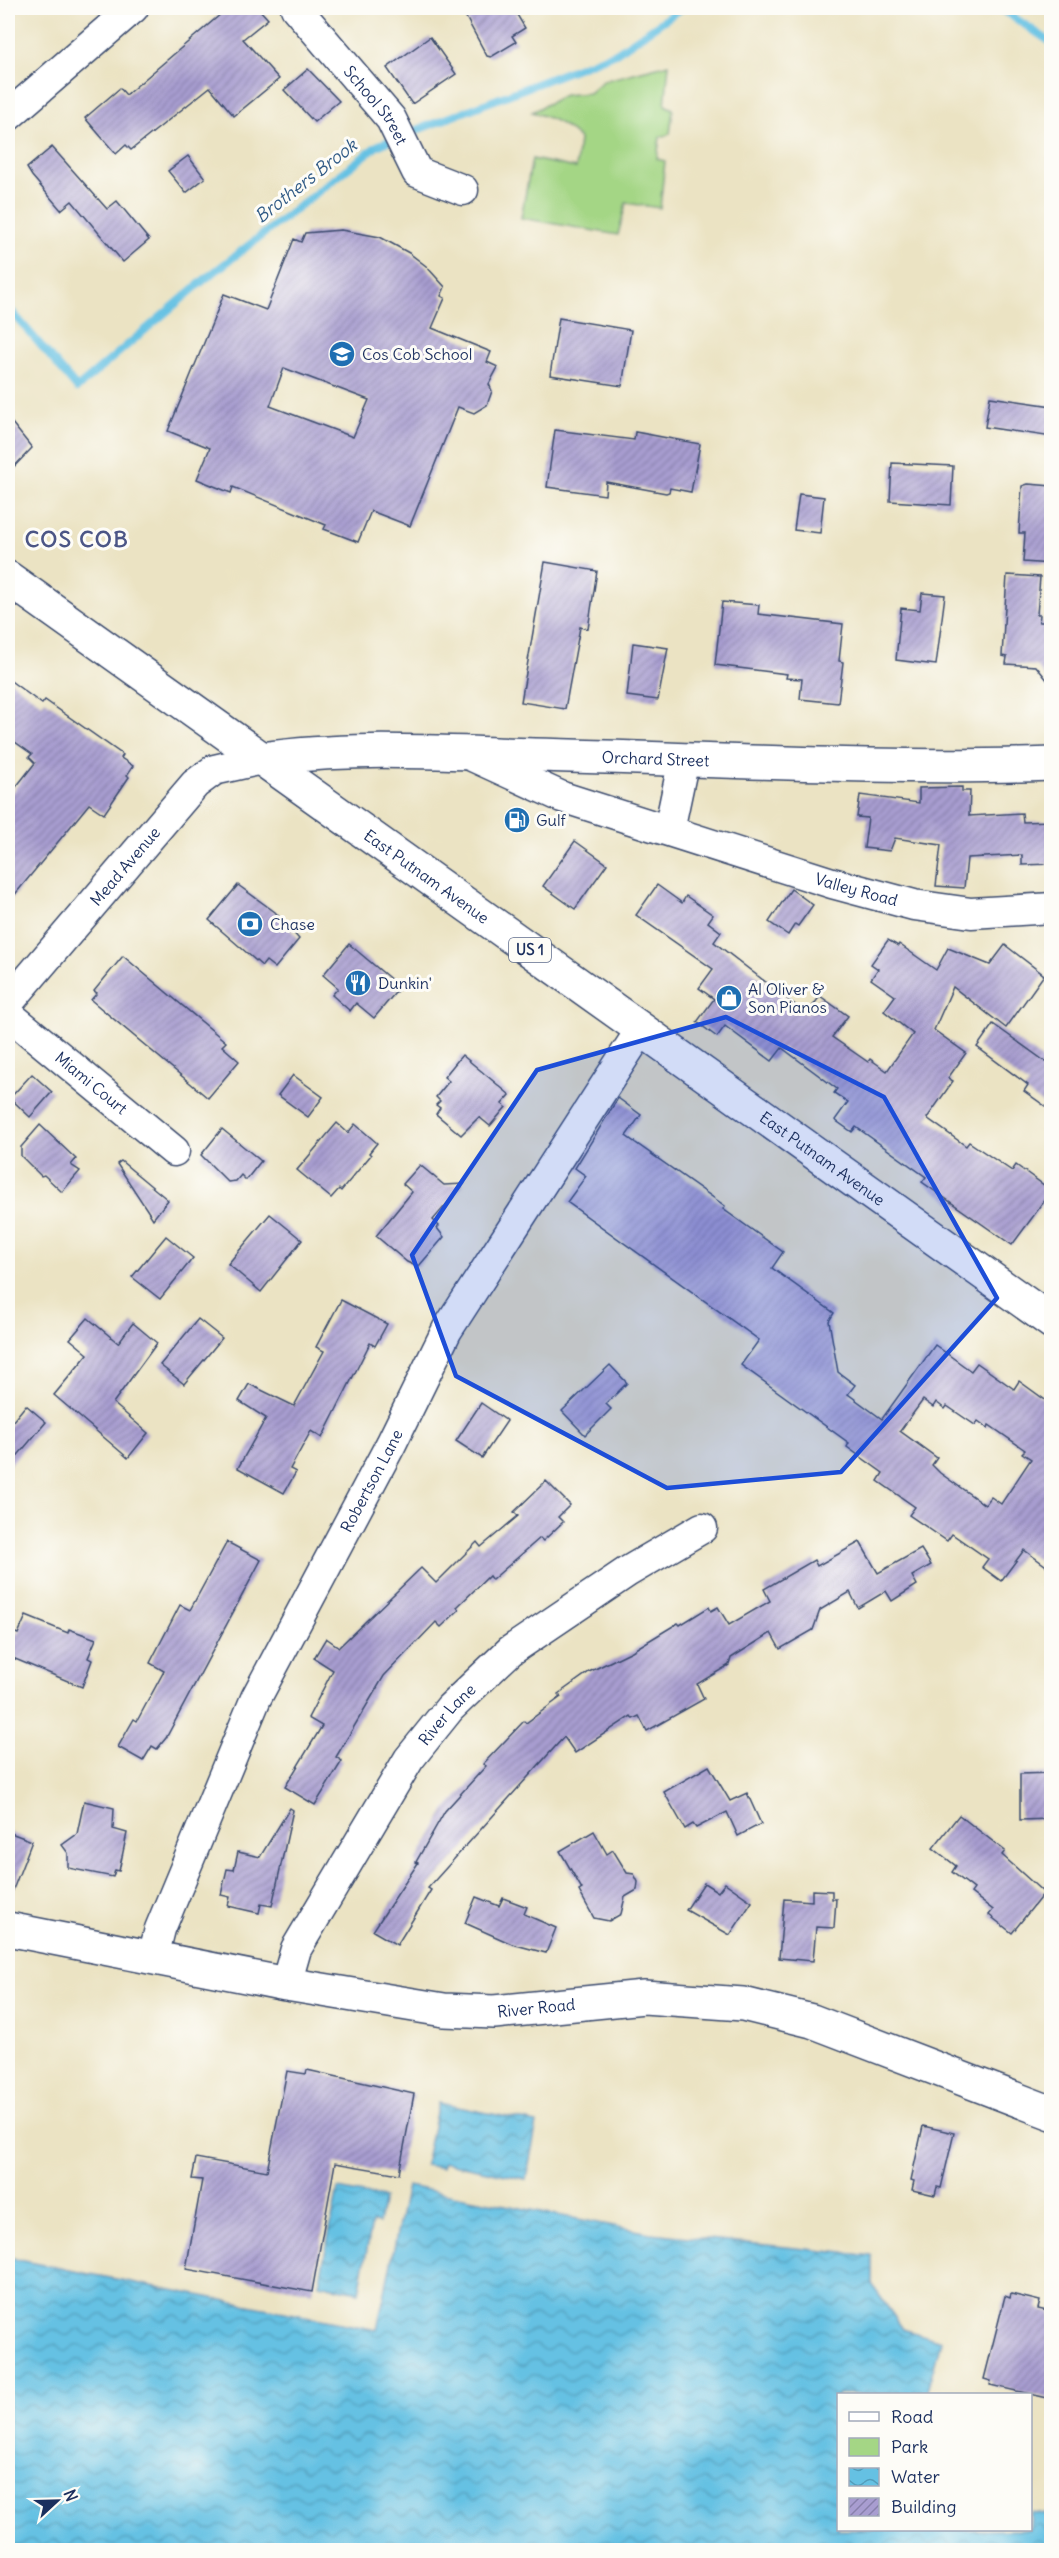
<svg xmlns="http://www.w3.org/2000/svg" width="1059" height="2558" font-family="Delius,sans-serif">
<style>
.green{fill:#a4d685;stroke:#608272;stroke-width:1.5}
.water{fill:url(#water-waves);stroke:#4078a0;stroke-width:1.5}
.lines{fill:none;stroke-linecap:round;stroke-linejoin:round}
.stream{stroke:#65c1e3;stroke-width:8}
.building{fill:url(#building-hatch);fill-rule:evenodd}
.minor-casing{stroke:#3a4a6d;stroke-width:33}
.secondary-casing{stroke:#3a4a6d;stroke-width:36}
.primary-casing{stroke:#3a4a6d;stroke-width:36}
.minor{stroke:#fff;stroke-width:30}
.secondary{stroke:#fff;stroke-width:33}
.primary{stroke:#fff;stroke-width:33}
.marked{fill:#1d4ed8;fill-opacity:0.2;stroke:#1d4ed8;stroke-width:4.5;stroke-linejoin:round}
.labels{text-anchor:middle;stroke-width:6;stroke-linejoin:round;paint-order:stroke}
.shield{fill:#fdfcf7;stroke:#5f6c8c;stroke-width:1.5}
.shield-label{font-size:15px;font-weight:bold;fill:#1b2f5e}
.street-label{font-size:16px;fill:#1b2f5e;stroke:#fdfcf7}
.poi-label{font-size:16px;fill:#1b2f5e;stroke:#fdfcf7;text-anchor:start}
.water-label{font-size:18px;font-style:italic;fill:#315b86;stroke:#fdfcf7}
.district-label{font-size:22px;font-weight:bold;letter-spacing:1.5px;fill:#4c5686;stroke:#fdfcf7}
</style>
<defs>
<pattern id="water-waves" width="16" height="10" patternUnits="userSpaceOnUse" patternTransform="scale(1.5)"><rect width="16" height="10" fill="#65c1e3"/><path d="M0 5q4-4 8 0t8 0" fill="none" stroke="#529dbb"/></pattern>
<pattern id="building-hatch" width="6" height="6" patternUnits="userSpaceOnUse" patternTransform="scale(1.5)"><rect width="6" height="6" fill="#a89dd0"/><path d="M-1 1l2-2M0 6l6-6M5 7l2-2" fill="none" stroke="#8880ac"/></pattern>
</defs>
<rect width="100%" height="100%" fill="#fdfcf7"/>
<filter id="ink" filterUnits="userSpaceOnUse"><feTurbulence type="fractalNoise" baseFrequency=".0167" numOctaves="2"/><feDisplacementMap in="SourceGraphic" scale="12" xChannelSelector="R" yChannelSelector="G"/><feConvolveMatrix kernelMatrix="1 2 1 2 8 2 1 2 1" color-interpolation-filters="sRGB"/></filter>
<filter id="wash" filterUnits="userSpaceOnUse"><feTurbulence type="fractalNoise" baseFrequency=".008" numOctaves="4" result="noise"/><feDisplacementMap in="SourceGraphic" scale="24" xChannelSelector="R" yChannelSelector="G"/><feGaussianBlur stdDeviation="1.35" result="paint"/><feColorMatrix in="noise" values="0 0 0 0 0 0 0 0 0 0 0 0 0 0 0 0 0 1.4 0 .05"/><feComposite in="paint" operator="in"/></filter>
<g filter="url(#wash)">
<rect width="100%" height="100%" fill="#ebe3c3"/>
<!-- green -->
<path class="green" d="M669 64 665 105 673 109 670 134 660 137 657 159 665 161 660 208 626 203 618 235 521 218 532 159 576 168 579 139C566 124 551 118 532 112L564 95 589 93 603 81Z"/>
<!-- water -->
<g class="water">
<polygon points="438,2103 537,2123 526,2179 443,2162 441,2168 425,2165"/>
<polygon points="407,2186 650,2233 872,2256 872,2285 903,2329 941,2341 926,2394 838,2394 838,2530 1030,2530 1031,2512 1051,2515 1051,2550 8,2550 8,2258 377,2330"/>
<polygon points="338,2189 384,2198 379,2223 372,2222 359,2292 319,2284"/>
</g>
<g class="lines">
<!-- stream -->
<g class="stream">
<polyline points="1000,8 1052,43"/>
<polyline points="404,135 616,53 682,8"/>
<polyline points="8,307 77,388 204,280 377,146 393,139"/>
</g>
</g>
<g id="blocks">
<!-- building -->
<g class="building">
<polygon points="228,8 258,8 268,19 243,39 279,79 234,116 210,87 131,150 126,145 116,154 85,118 120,88 126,95"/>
<polygon points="461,8 513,8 525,28 512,36 516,42 491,57 487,56"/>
<polygon points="430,37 456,74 412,104 387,68"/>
<polygon points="308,69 339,101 314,122 284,90"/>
<polygon points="52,147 107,209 117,201 149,240 123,262 72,201 61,210 32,176 27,168"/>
<polygon points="188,156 205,178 186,193 168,171"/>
<path d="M341 230 380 237 409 253 426 266 445 287 441 296 445 298 432 328 491 352 487 362 498 367 489 384 492 391 487 405 474 413 458 407 410 526 371 511 358 542 324 529 326 525 233 487 231 493 197 479 210 448 168 431 224 294 266 310 294 239 301 242 305 233ZM284 368 369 400 353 437 270 406Z"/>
<polygon points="559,318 631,330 622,386 550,375"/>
<polygon points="990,397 1052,406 1052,437 985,427"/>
<polygon points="8,418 32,448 8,473"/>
<polygon points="555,430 634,440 635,432 700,444 691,492 670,488 669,492 666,493 606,482 605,495 547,487"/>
<polygon points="892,463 953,466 951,505 890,501"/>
<polygon points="1028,484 1052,486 1052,564 1023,562 1025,533 1019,533 1022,486"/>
<polygon points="799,494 824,497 820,533 794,530"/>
<polygon points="545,562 597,571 588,629 580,627 565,709 521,702"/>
<polygon points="1007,575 1040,577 1037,615 1040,615 1039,622 1052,622 1052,686 1036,666 1006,664 1007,657 1002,656"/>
<polygon points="922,593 945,595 936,665 896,660 901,608 920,610"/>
<polygon points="722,602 759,605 758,614 843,624 839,661 843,662 838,703 800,699 802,679 786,678 787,674 715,665"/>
<polygon points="633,643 668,648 658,700 627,696"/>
<polygon points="8,679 42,704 45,700 123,755 121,758 133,766 127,775 129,777 104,814 89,804 8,903 8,797 35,763 29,757 32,754 8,737"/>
<polygon points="962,787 962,791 970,791 969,816 1022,813 1023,822 1052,821 1052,864 1022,865 1022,855 967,858 964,888 936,886 941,845 895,838 890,851 864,848 868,818 857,817 860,795 919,803 919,788"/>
<polygon points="575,841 607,864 575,909 543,886"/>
<polygon points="238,885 275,912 299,939 275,968 266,961 262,966 209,920"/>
<polygon points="657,885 682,903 686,896 713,915 708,922 721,932 714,942 807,1014 820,996 848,1016 832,1037 868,1062 870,1059 887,1071 913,1034 884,1011 895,996 871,979 878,969 871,964 888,940 898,946 899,944 936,970 948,948 990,965 1005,945 1044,975 1006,1028 953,987 934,1030 966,1053 948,1078 953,1081 927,1118 966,1146 969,1142 1012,1171 1016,1165 1052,1191 1012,1245 922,1182 926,1177 856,1127 852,1132 835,1120 848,1102 834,1093 837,1089 782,1048 772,1061 725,1026 717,1037 697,1022 714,999 699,988 713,969 636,915"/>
<polygon points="791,889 813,905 798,926 795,924 788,935 769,922"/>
<polygon points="349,944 400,987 374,1018 356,1003 350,1011 332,995 338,988 323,975"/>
<polygon points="123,956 226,1042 222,1046 239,1061 208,1098 91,1000 97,993 94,991"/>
<polygon points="993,1024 1046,1062 1052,1054 1052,1111 1024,1091 1028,1085 977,1047"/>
<polygon points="462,1055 510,1095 502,1104 506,1107 490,1126 479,1117 461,1135 436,1114 440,1108 436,1105 440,1101 436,1097 449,1081 444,1077"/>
<polygon points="32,1074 52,1092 30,1117 10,1098"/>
<polygon points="293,1075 323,1097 308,1117 278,1095"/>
<path d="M618 1098 641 1115 626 1136 725 1206 723 1209 783 1252 772 1268 834 1313 829 1321 838 1372 855 1385 848 1394 882 1419 935 1345 971 1371 977 1363 1014 1389 1019 1381 1052 1405V1570L1024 1550 1001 1581 982 1567 988 1559 952 1534 947 1541 909 1515 915 1507 878 1481 883 1473 847 1447 849 1443 741 1365 759 1340 567 1202 586 1176 575 1168ZM923 1400 933 1407 936 1402 945 1409 947 1406 975 1425 978 1421 988 1428 989 1425 1025 1450 1022 1453 1031 1459 1001 1504 991 1497 985 1505 940 1473 932 1465 937 1458 900 1431Z"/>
<polygon points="337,1123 348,1133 355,1124 377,1143 369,1153 371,1155 341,1191 339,1189 331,1198 297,1170"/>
<polygon points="40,1125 76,1159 71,1165 80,1171 62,1192 44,1175 41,1176 21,1156 21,1147"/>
<polygon points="222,1129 261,1161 246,1180 241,1175 236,1181 228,1182 201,1155"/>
<polygon points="121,1161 168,1200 153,1219 117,1164"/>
<polygon points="420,1165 444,1185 464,1184 433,1220 439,1226 437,1228 444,1237 418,1267 407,1262 376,1236 412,1192 403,1184"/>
<polygon points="270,1214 302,1240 261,1292 228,1264"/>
<polygon points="166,1236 193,1258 160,1299 132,1277"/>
<polygon points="341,1300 387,1324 375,1346 370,1343 322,1438 311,1431 290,1469 296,1472 284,1493 238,1468 266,1418 239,1401 249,1384 294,1406 324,1351 316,1347"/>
<polygon points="88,1318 118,1343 133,1323 157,1343 113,1403 148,1433 128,1458 54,1395 88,1354 70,1339"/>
<polygon points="198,1319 222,1338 184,1384 160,1365"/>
<polygon points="610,1365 627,1383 606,1404 611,1409 585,1435 562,1411"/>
<polygon points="481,1403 507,1421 482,1458 456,1441"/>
<polygon points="26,1405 46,1422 8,1467 8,1427"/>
<polygon points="546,1481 570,1505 558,1517 563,1522 543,1541 540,1538 492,1580 489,1576 457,1607 459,1610 441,1627 436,1622 384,1676 336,1757 342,1761 315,1805 285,1787 322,1726 308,1718 333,1670 314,1658 326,1638 339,1647 421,1568 436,1583 477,1542 481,1547 518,1516 514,1512"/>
<polygon points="227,1542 261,1560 166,1738 157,1749 152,1746 143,1761 118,1747 134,1719 137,1721 164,1671 150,1663 180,1605 190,1610"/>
<polygon points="860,1542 878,1573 921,1549 931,1565 912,1576 917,1585 892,1601 886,1591 858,1608 850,1592 820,1610 813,1630 780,1649 771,1633 731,1658 729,1665 697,1684 704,1699 647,1731 639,1716 633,1719 631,1716 575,1753 564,1737 428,1888 431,1890 397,1945 373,1931 418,1863 416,1862 445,1811 486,1766 483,1764 524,1721 526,1723 561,1697 558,1694 589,1672 632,1651 678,1623 680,1625 709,1607 711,1611 718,1607 729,1625 770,1601 764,1589 814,1560 817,1566"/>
<polygon points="26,1616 68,1633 69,1629 96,1639 88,1658 92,1660 82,1687 8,1656 8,1630 18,1634"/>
<polygon points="709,1766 730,1801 747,1793 761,1824 738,1836 727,1812 696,1828 693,1824 685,1829 664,1792"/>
<polygon points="1052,1773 1052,1819 1020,1820 1020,1774"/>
<polygon points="84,1801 114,1808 113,1829 127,1833 119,1871 115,1870 113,1877 68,1868 68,1853 62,1845 77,1834"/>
<polygon points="290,1808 293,1810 272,1906 261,1904 259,1913 228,1906 230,1897 221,1895 227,1869 234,1870 238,1852 260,1857"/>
<polygon points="959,1815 1005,1851 1002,1855 1044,1893 1012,1933 989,1915 993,1910 971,1893 974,1889 952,1872 956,1866 933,1848"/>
<polygon points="594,1831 607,1854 613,1850 627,1873 634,1874 638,1882 637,1890 625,1897 621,1914 609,1921 594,1918 579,1891 582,1889 560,1851"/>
<polygon points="8,1832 32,1841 9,1900 8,1899"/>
<polygon points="704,1883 718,1892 725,1883 752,1902 730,1935 686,1910"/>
<polygon points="812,1890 832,1891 832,1899 836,1899 834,1928 816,1927 813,1961 779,1958 784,1899 812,1901"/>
<polygon points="476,1897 499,1906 503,1898 527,1907 524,1914 556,1928 546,1953 512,1944 465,1923"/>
<polygon points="307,2070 414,2094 399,2174 335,2163 312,2292 186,2269 202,2180 192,2179 196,2158 267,2171 287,2071 306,2074"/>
<polygon points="923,2126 954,2133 941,2188 937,2187 935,2195 912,2190 914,2181 911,2180"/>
<polygon points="1011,2294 1040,2301 1038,2309 1052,2312 1052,2399 990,2385 991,2381 984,2379 1005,2296 1010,2298"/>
</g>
</g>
</g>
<g filter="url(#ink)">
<use href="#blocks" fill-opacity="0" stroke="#3a4a6d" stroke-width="1.5"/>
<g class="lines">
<defs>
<g id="minor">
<path id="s1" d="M296 8 391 119 417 172 463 190"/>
<polyline points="8,116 133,8"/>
<path id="s2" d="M468 754 562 797 832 883 914 905 971 913 1052 908"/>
<polyline points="669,830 684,759"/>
<path id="s3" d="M8 1003 195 784 214 770 262 759"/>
<path id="s4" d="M8 1014 174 1151"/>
<path id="s5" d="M153 1957 160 1929 256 1698 391 1444 447 1330 641 1030"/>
<path id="s6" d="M286 1984 296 1949 409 1759 450 1708 510 1651 627 1572 702 1528"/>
</g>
<g id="secondary">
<path id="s7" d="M262 759C352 746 444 753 534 755 706 759 879 770 1052 764"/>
<path id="s8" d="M8 1929 286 1984 444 2010 494 2012 644 1997 743 2004 812 2021 1052 2113"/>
</g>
<g id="primary">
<path id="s9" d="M8 578 1052 1322"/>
</g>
</defs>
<!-- minor casing -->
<use href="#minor" class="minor-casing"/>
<!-- secondary casing -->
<use href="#secondary" class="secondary-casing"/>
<!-- primary casing -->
<use href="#primary" class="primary-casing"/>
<!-- minor -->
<use href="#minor" class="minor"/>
<!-- secondary -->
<use href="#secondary" class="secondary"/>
<!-- primary -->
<use href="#primary" class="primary"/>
</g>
</g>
<!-- marked area -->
<path class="marked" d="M726 1017 884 1097 997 1298 841 1472 667 1488 456 1376 412 1255 537 1070Z"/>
<!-- icons -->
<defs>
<symbol id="school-disc" viewBox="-11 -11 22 22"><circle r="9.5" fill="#1f6fb2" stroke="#fdfcf7"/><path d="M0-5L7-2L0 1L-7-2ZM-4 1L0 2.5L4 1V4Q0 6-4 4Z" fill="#fff"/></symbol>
<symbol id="fuel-disc" viewBox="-11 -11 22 22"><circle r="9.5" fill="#1f6fb2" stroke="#fdfcf7"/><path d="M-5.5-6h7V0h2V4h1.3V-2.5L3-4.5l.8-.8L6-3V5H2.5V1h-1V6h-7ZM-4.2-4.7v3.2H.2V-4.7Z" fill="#fff"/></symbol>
<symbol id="bank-disc" viewBox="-11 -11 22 22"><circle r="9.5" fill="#1f6fb2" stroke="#fdfcf7"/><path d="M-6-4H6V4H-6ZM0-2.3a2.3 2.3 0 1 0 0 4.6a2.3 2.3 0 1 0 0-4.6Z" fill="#fff"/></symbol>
<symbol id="restaurant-disc" viewBox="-11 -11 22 22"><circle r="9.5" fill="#1f6fb2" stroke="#fdfcf7"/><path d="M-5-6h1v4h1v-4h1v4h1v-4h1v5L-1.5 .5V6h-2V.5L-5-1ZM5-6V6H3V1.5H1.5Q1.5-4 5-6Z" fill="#fff"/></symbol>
<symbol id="shop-disc" viewBox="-11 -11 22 22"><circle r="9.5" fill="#1f6fb2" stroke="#fdfcf7"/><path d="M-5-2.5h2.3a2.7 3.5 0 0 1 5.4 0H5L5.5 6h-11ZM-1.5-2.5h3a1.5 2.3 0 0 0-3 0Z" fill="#fff"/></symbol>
</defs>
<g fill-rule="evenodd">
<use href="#school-disc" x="327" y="339" width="30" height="30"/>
<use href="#fuel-disc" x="502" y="805" width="30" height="30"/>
<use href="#bank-disc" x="235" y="909" width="30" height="30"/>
<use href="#restaurant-disc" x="343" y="968" width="30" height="30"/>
<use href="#shop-disc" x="714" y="983" width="30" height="30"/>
</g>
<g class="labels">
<!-- shield labels -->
<rect class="shield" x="509" y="938" width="42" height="24" rx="4.5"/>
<g class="shield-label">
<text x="530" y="955">US 1</text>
</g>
<!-- street labels -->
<g class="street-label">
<text dy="6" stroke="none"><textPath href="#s1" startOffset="126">School Street</textPath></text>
<text dy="6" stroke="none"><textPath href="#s7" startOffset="394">Orchard Street</textPath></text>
<text dy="6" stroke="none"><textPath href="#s3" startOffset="180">Mead Avenue</textPath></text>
<text dy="6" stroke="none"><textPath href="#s9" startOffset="514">East Putnam Avenue</textPath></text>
<text dy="6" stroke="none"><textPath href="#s2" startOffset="412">Valley Road</textPath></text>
<text dy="6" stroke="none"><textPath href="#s4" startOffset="108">Miami Court</textPath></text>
<text dy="6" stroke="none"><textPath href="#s9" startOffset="1000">East Putnam Avenue</textPath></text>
<text dy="6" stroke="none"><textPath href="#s5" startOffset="525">Robertson Lane</textPath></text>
<text dy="6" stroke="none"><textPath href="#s6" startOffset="316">River Lane</textPath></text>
<text dy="6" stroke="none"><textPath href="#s8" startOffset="536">River Road</textPath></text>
</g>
<!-- poi labels -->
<g class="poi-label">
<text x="362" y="360">Cos Cob School</text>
<text x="536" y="826">Gulf</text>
<text x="270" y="930">Chase</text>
<text x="378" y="989">Dunkin'</text>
<text x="748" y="995">Al Oliver &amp;<tspan x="748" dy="18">Son Pianos</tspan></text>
</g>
<!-- water labels -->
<g class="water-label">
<text transform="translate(306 181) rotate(-38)" y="6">Brothers Brook</text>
</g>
<!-- district labels -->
<g class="district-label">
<text x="77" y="547">COS COB</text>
</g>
</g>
<!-- margin -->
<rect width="1059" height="2558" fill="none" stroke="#fdfcf7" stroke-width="30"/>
<!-- legend -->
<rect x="837" y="2393" width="195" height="138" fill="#fdfcf7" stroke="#a3aaba" stroke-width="1.5"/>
<rect x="849" y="2412" width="30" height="9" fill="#ffffff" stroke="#a3aaba" stroke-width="1.5"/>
<text x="891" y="2423" font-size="18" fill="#1b2f5e">Road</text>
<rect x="849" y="2438" width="30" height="18" fill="#a4d685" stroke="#a3aaba" stroke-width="1.5"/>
<text x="891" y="2453" font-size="18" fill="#1b2f5e">Park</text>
<rect x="849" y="2468" width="30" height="18" fill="url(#water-waves)" stroke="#a3aaba" stroke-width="1.5"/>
<text x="891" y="2483" font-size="18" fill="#1b2f5e">Water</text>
<rect x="849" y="2498" width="30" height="18" fill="url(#building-hatch)" stroke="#a3aaba" stroke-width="1.5"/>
<text x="891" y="2513" font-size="18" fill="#1b2f5e">Building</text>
<!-- north arrow -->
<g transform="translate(57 2501) rotate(68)" stroke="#fdfcf7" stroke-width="4.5" paint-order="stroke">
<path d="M0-4.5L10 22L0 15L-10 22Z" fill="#1b2f5e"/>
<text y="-9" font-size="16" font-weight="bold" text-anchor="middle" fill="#1b2f5e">N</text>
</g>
</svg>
